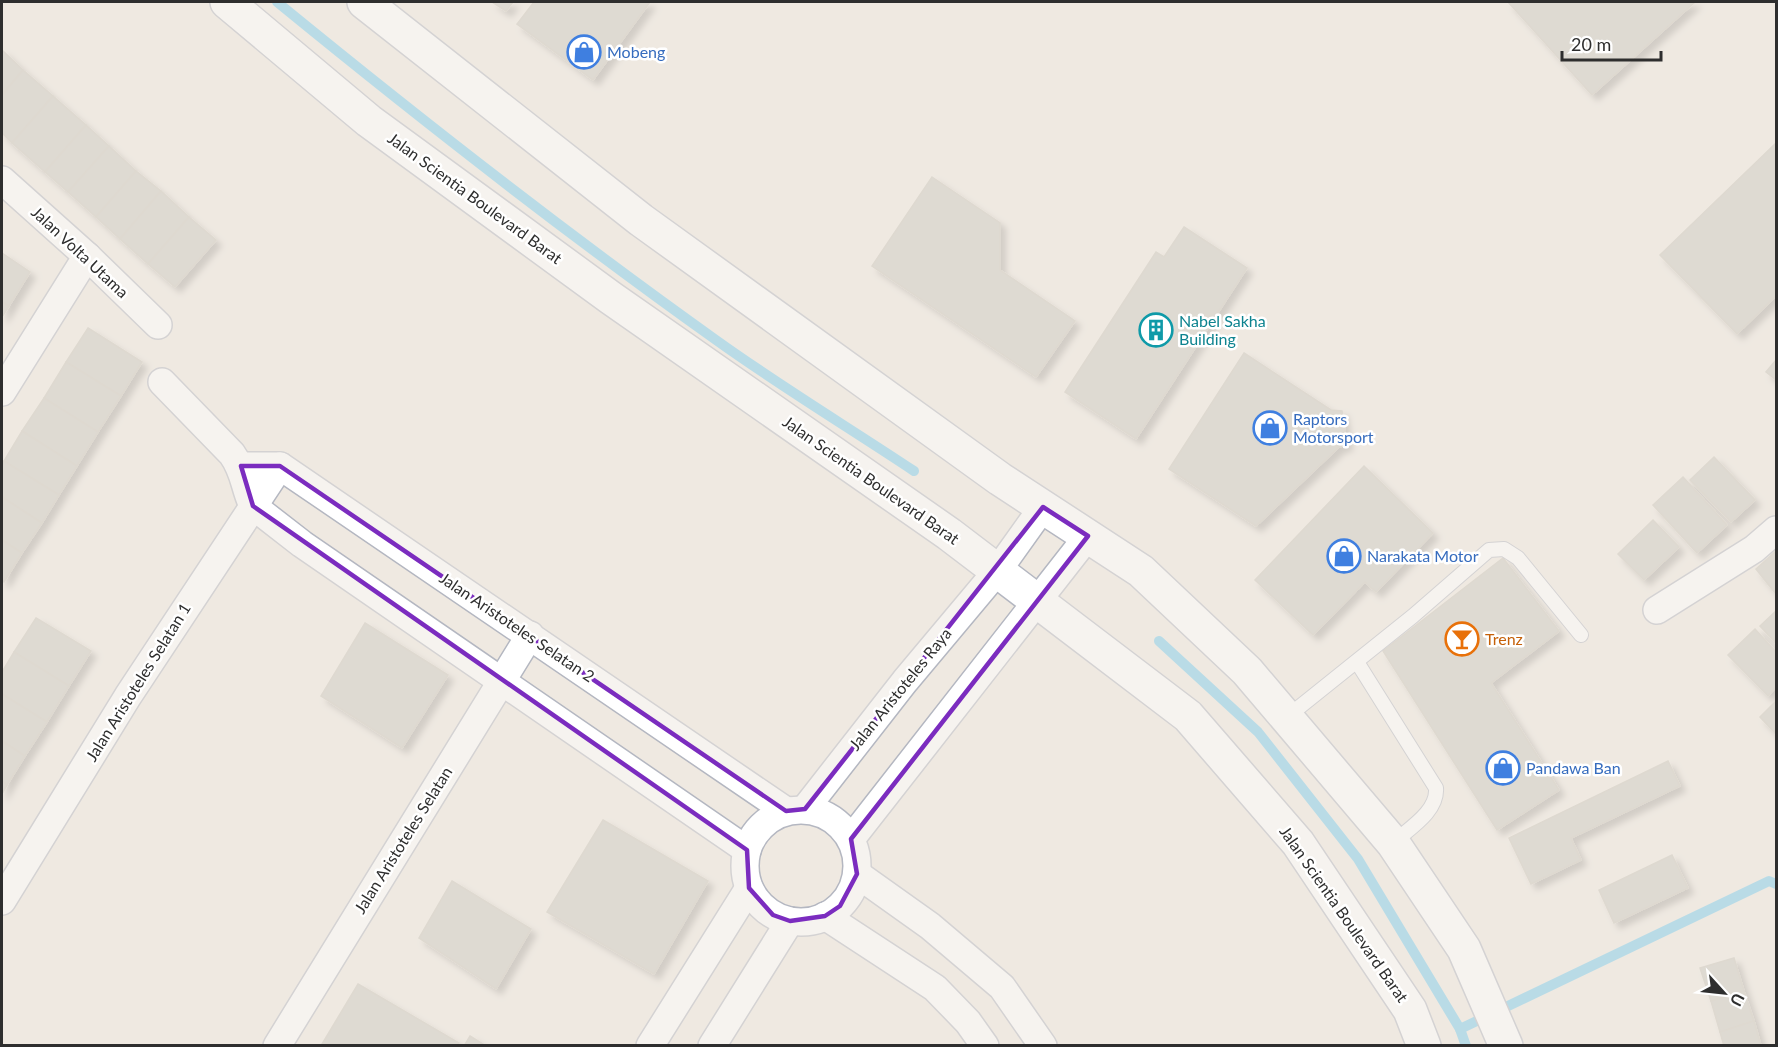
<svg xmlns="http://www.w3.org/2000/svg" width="1778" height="1047" font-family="Lato,sans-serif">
<defs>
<filter id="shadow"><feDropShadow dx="5.5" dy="5.5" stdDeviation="3" flood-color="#0004"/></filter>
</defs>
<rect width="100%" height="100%" fill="#efe9e1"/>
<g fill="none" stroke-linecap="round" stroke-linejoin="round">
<g stroke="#78cbec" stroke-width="10">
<path d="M 277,2 C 420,119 566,233 716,340 C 780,386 848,427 914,471"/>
<polyline points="1159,641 1258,732 1358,859 1460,1029 1466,1046"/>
<polyline points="1460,1029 1769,881 1776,884"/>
</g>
</g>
<g fill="#cbc7bf" stroke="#cac5ba" stroke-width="1.5" filter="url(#shadow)">
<polygon points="492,2 513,2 506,11"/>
<polygon points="534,2 650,2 593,80 517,24"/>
<polygon points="1508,2 1695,2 1592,95"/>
<polygon points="2,50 23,70 2,95"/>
<polygon points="23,70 53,96 12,143 2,133 2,95"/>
<polygon points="53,96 86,125 45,172 12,143"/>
<polygon points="86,125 109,146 68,192 45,172"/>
<polygon points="1776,143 1776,296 1737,334 1660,255"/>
<polygon points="109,146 136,171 96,217 68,192"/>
<polygon points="136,171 161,191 120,239 96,217"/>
<polygon points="932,177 1000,223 1000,270 1075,321 1036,377 872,266"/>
<polygon points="161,191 189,217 148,264 120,239"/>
<polygon points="189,217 216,240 175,287 148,264"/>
<polygon points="1184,227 1247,268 1136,439 1065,392 1156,252 1164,257"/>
<polygon points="2,253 30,272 9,306 2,302"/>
<polygon points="2,302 9,306 2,317"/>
<polygon points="88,328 142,362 121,396 66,362"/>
<polygon points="1244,353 1331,410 1342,411 1347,445 1339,447 1256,526 1169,469"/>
<polygon points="1776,360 1776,380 1766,372"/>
<polygon points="66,362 121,396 98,432 44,398"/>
<polygon points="44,398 98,432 77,466 22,431"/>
<polygon points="22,431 77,466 59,495 4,461"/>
<polygon points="1714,457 1755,500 1731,522 1690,480"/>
<polygon points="4,461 59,495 42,523 2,497 2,466"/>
<polygon points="1364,466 1433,533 1376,592 1365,582 1313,635 1255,580"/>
<polygon points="1683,477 1727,525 1697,553 1653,505"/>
<polygon points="2,497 42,523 22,553 2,540"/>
<polygon points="1653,520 1679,547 1644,580 1618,554"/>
<polygon points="2,540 22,553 4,582 2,581"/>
<polygon points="1776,551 1776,594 1756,569"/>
<polygon points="1503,558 1559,631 1491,683 1559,790 1497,830 1383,651"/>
<polygon points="1776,611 1776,643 1760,626"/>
<polygon points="36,618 91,651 69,686 14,652"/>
<polygon points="365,623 448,675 402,748 321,696"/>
<polygon points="1755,629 1776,652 1776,687 1768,696 1728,655"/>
<polygon points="14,652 69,686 47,722 2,694 2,672"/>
<polygon points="2,694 47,722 25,756 2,741"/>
<polygon points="1776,701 1776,734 1760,717"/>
<polygon points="2,741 25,756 7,785 2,781"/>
<polygon points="1668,761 1680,786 1571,838 1581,860 1531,884 1509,838"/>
<polygon points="2,781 7,785 2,794"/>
<polygon points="603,820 708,881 654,974 547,912"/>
<polygon points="1672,855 1688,888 1614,923 1599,890"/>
<polygon points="452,881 531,929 496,989 419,938"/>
<polygon points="1734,958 1744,991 1711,1001 1700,968"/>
<polygon points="358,984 459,1043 457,1046 322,1044"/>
<polygon points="1744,991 1754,1021 1720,1032 1711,1001"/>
<polygon points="1754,1021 1761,1046 1724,1046 1720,1032"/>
<polygon points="470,1036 486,1046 464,1046"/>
</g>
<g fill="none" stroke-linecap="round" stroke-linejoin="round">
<g stroke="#b4b7c1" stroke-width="16">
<g id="lane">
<path d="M 1357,662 L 1436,788 C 1438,812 1408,829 1393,843"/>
<polyline points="1287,717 1413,616 1489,550 1504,549 1518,558 1581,635"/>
</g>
</g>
<g stroke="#b4b7c1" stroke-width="30">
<g id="street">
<polyline points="2,180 87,256 158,325"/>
<path d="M 162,382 L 232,454 C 245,472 244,487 253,506 L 302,544 L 747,850"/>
<polyline points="2,392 87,256"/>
<polyline points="241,466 280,466 786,811"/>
<polyline points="1657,610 1754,549 1776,530"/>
<polyline points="805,809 905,681 998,570 1043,507"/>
<circle cx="801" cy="866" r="56"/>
<polyline points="851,839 1088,536"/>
<polyline points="857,874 930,926 1002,987 1043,1046"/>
<polyline points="2,901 128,696 280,466"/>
<polyline points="825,916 935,988 968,1022 985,1046"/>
<polyline points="277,1046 530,635"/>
<polyline points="650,1046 749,888"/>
<polyline points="712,1046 790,921"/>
</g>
</g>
<g stroke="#b4b7c1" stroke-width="36">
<g id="secondary">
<polyline points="227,2 369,121 611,298 949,534 1188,716 1298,843 1410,1010 1424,1046"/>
<polyline points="364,2 641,220 1000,479 1141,571 1247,671 1393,843 1464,949 1506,1046"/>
</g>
</g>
<use href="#lane" stroke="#fff" stroke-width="14"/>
<use href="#street" stroke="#fff" stroke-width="27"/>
<use href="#secondary" stroke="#fff" stroke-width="33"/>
</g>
<path d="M0 0H1778V1047H0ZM 241,466 L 280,466 L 786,811 L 805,809 L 1043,507 L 1088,536 L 851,839 L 857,874 L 840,906 L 825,916 L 790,921 L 773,915 L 749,888 L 747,850 L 253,506 Z" fill="#efe9e1" fill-opacity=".55" fill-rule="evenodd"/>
<path fill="none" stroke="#7b2cbf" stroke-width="4.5" stroke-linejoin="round" d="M 241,466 L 280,466 L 786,811 L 805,809 L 1043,507 L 1088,536 L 851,839 L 857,874 L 840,906 L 825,916 L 790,921 L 773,915 L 749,888 L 747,850 L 253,506 Z"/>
<defs>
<g id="shop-ring" transform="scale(1.725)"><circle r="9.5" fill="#fff" stroke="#3f7fe0" stroke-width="1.5"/><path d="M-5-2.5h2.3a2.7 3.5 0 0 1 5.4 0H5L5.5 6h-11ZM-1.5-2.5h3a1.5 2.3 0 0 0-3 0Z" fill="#3f7fe0"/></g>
<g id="building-ring" transform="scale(1.725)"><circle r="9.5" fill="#fff" stroke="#0f9aa8" stroke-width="1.5"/><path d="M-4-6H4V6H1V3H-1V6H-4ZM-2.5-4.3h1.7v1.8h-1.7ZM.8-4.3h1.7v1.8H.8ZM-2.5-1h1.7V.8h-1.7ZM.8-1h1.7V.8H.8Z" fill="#0f9aa8"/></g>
<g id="bar-ring" transform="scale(1.725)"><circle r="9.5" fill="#fff" stroke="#e8710a" stroke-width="1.5"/><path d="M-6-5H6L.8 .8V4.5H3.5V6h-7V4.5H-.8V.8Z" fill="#e8710a"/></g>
</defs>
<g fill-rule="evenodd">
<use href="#shop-ring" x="584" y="52"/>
<use href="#building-ring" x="1156" y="330"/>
<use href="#shop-ring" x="1270" y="428"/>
<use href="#shop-ring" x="1344" y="556"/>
<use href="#bar-ring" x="1462" y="639"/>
<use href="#shop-ring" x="1503" y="768"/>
</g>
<g text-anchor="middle" stroke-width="5" stroke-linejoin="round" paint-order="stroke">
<g font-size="16" fill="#366cbe" stroke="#fff" text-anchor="start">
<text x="607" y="58">Mobeng</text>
<text x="1293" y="425">Raptors<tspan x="1293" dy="18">Motorsport</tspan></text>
<text x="1367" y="562">Narakata Motor</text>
<text x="1526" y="774">Pandawa Ban</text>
</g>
<g font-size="16" fill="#2e2e2e" stroke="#fff">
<text transform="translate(475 198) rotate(36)" y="6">Jalan Scientia Boulevard Barat</text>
<text transform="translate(80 252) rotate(43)" y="6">Jalan Volta Utama</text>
<text transform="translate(871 480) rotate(35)" y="6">Jalan Scientia Boulevard Barat</text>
<text transform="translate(517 627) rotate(34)" y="6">Jalan Aristoteles Selatan 2</text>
<text transform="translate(138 682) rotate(-58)" y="6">Jalan Aristoteles Selatan 1</text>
<text transform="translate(900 689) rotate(-51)" y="6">Jalan Aristoteles Raya</text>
<text transform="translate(403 840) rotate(-58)" y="6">Jalan Aristoteles Selatan</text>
<text transform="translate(1344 914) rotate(55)" y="6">Jalan Scientia Boulevard Barat</text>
</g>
<g font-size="16" fill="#0d838f" stroke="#fff" text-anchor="start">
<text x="1179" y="327">Nabel Sakha<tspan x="1179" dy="18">Building</tspan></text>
</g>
<g font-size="16" fill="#c56008" stroke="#fff" text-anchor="start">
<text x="1485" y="645">Trenz</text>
</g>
</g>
<rect width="1778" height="1047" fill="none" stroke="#2e2e2e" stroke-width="6"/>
<g transform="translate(1724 993) rotate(117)" stroke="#ffffff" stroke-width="4.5" paint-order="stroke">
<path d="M0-4.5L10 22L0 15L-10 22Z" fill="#2e2e2e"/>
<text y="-9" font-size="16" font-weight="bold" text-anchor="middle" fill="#2e2e2e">U</text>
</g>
<path d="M1562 51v9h99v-9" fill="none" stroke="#2e2e2e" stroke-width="3"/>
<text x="1571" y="51" font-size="18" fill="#2e2e2e" stroke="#ffffff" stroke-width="4.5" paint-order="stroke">20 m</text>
</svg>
